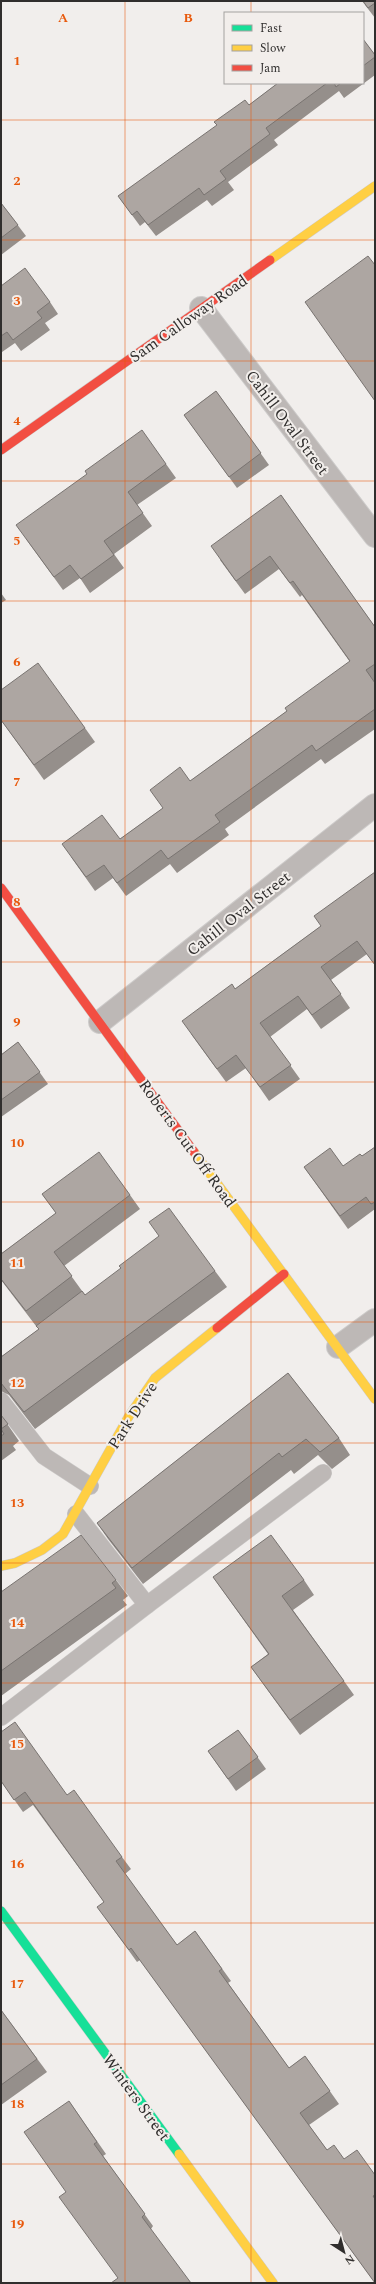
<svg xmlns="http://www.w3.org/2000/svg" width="376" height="2284" font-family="Spectral,serif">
<rect width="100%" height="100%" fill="#f1eeec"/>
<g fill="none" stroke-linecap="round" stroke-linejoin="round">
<g stroke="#cdcbca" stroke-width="18">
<g id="lane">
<polyline points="1,1401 44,1456 90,1486"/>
<polyline points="76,1514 147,1605 323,1473"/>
<polyline points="1,1717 147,1605"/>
</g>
</g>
<g stroke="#cdcbca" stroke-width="24">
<g id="street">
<polyline points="201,308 375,536"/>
<polyline points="100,1022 375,805"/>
<polyline points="338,1347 375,1320"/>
</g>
</g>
<g stroke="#cdcbca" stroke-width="10">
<polyline id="fast" points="1,1911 179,2154"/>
</g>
<g stroke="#cdcbca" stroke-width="10">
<g id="slow">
<polyline points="270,260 375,186"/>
<polyline points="194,1152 375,1399"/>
<polyline points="1,1566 15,1563 42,1550 63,1534 129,1416 155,1378 217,1328"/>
<polyline points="179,2154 273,2283"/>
</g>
</g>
<g stroke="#cdcbca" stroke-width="10">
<g id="jam">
<polyline points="1,450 270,260"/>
<polyline points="1,888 194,1152"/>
<polyline points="217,1328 284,1274"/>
</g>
</g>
<use href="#lane" stroke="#bdb8b6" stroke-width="17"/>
<use href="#street" stroke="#bdb8b6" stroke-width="22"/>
<use href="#fast" stroke="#16e098" stroke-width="9"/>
<use href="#slow" stroke="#ffcf43" stroke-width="9"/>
<use href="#jam" stroke="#f24e42" stroke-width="9"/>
</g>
<g fill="#958f8b">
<polygon points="362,1 375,1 375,18"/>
<polygon points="363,39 375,55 375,75 344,98 339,91 274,140 278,145 228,182 234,190 212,206 207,200 156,236 145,222 140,226 118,196 249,105 278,83 363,83"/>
<polygon points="1,203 26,236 1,255"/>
<polygon points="1,286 50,302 58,314 45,323 50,330 21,351 15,343 2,352 1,351"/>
<polygon points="216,391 269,465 237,488 184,415"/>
<polygon points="166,464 176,478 137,505 152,526 114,554 124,568 90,593 80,578 63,590 26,539"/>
<polygon points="281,495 375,627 375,729 325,764 321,759 225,829 229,835 177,873 170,864 126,896 113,878 95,891 71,857 120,839 163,808 190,781 287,711 350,662 302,595 300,597 279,569 245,594 220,560"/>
<polygon points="1,593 6,600 1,603"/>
<polygon points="1,690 85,728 95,742 44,780 1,720"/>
<polygon points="375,872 367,954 331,980 350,1008 321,1029 307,1009 270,1037 300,1079 269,1101 246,1068 226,1082 191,1034 235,989 321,926"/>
<polygon points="18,1042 48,1084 1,1117 1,1055"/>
<polygon points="375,1147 375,1210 375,1209 348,1229 304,1167 343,1166 362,1156"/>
<polygon points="42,1194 130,1195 140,1209 64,1266 85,1295 215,1271 227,1287 35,1429 9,1395 1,1391 1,1357 39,1329 36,1326 1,1280 1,1254 56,1213"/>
<polygon points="288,1373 339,1438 350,1455 332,1469 318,1455 294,1474 291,1470 143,1584 108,1539 97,1523"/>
<polygon points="1,1415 19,1441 13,1446 16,1450 1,1461"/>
<polygon points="213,1577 304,1580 314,1595 293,1610 354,1695 300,1735 251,1667 268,1654"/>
<polygon points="116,1580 128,1596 123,1600 127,1605 1,1696 1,1592"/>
<polygon points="238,1730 266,1769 236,1791 208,1751"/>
<polygon points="1,1781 67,1795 122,1857 131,1869 125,1874 177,1945 195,1931 231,1981 228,1983 289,2068 305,2056 339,2104 309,2125 327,2150 375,2175 375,2283 140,1960 137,1962 106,1919 104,1902 33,1805 23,1812"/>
<polygon points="1,2010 47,2072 1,2105"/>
<polygon points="69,2101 106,2154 103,2156 153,2226 151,2229 118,2278 66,2192"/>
</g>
<g fill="#ada6a2" stroke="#797471">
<polygon points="363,1 375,1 375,3 368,8"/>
<polygon points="363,39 375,55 375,57 363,66"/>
<polygon points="278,83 327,83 266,128 270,134 220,171 226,179 204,195 199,188 148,225 137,211 132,215 118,196 217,125 214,122 245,100 249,105"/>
<polygon points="334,83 341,83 336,87"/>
<polygon points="1,203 18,225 1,238"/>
<polygon points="368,256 375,265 375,401 305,302"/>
<polygon points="25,268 50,302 37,312 42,318 13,340 7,332 1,336 1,286"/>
<polygon points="216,391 261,453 229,477 184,415"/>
<polygon points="142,430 166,464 128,492 143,513 104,541 114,555 81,579 70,565 54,577 16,525 87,474 85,471"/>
<polygon points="281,495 375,627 375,664 366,670 375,683 375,709 316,751 312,745 215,815 220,822 168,859 161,850 117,883 104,865 86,877 62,844 102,815 120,839 163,808 150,790 180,767 190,781 287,711 285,708 350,661 293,581 290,583 270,556 236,581 211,546"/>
<polygon points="38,663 85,728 34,765 1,720 1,690"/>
<polygon points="375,872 375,965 357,941 321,967 341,994 312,1015 298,996 260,1023 291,1065 260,1087 236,1055 217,1069 182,1021 232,984 235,989 321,926 314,916"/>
<polygon points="18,1042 40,1072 1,1100 1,1055"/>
<polygon points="375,1147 375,1202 371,1204 366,1197 340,1216 304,1167 330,1148 343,1166 360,1154 362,1156"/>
<polygon points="99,1152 130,1195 54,1252 72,1276 26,1311 1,1279 1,1254 56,1213 42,1194"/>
<polygon points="169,1208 215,1271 24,1412 1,1383 1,1357 39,1329 36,1326 82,1291 85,1295 121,1268 119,1266 159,1236 149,1222"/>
<polygon points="288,1373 339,1438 320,1452 306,1439 282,1457 279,1453 132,1568 97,1523"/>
<polygon points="1,1415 8,1424 1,1429 4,1434 1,1436"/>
<polygon points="81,1535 116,1580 112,1583 116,1588 1,1671 1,1592"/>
<polygon points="271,1535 304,1580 282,1596 344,1681 290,1720 251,1667 269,1654 213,1577"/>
<polygon points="15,1722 67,1795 74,1790 122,1857 116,1861 177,1945 195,1931 222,1969 219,1971 289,2068 305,2056 330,2091 300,2113 327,2150 334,2145 344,2159 357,2150 375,2175 375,2195 373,2196 375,2199 375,2283 131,1948 129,1950 97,1907 104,1902 25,1792 14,1800 1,1781 1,1732"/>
<polygon points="238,1730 258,1757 228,1779 208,1751"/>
<polygon points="1,2010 37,2059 1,2085"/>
<polygon points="69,2101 97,2142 94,2144 145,2214 142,2217 191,2283 111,2283 118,2278 59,2197 66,2192 24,2132"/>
</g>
<path fill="none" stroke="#e8590c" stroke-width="1" stroke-opacity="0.55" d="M 125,1 L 125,2283M 251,1 L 251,13M 251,83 L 251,2283M 1,120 L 375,120M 1,240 L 375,240M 1,361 L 375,361M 1,481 L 375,481M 1,601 L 375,601M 1,721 L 375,721M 1,841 L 375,841M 1,962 L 375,962M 1,1082 L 375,1082M 1,1202 L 375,1202M 1,1322 L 375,1322M 1,1443 L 375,1443M 1,1563 L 375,1563M 1,1683 L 375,1683M 1,1803 L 375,1803M 1,1923 L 375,1923M 1,2044 L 375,2044M 1,2164 L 375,2164"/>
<g text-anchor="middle" stroke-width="4" stroke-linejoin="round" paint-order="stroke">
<g font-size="16" fill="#302e2d" stroke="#f2eeeb">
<text transform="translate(188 318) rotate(-35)" y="6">Sam Calloway Road</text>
<text transform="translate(288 422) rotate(53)" y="6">Cahill Oval Street</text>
<text transform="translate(238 913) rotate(-38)" y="6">Cahill Oval Street</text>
<text transform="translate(188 1143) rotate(54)" y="6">Roberts Cut Off Road</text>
<text transform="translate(132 1415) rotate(-57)" y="6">Park Drive</text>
<text transform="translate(137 2097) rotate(54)" y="6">Winters Street</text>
</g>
</g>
<g font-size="13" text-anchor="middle" font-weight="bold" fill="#e8590c" stroke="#f2eeeb" stroke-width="4" stroke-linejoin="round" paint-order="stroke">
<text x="63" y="22">A</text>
<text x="188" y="22">B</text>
<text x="17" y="65">1</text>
<text x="17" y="185">2</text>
<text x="17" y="305">3</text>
<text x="17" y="425">4</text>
<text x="17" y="545">5</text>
<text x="17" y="666">6</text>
<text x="17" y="786">7</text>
<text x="17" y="906">8</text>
<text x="17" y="1026">9</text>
<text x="17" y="1147">10</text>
<text x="17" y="1267">11</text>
<text x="17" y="1387">12</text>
<text x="17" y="1507">13</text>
<text x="17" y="1627">14</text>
<text x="17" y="1748">15</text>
<text x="17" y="1868">16</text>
<text x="17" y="1988">17</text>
<text x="17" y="2108">18</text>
<text x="17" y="2228">19</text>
</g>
<rect width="376" height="2284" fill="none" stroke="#302e2d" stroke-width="4"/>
<rect x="224" y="12" width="140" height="72" fill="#f2eeeb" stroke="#a4a19f"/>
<rect x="232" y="25" width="20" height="6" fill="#16e098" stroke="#a4a19f"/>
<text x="260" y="32" font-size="12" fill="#302e2d">Fast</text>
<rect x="232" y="45" width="20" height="6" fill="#ffcf43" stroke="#a4a19f"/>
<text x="260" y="52" font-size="12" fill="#302e2d">Slow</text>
<rect x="232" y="65" width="20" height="6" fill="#f24e42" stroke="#a4a19f"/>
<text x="260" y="72" font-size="12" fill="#302e2d">Jam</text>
<g transform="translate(344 2252) rotate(144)" stroke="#f2eeeb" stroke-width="3" paint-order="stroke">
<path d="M0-3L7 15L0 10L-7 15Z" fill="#302e2d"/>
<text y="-6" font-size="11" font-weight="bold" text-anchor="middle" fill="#302e2d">N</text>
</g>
</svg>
